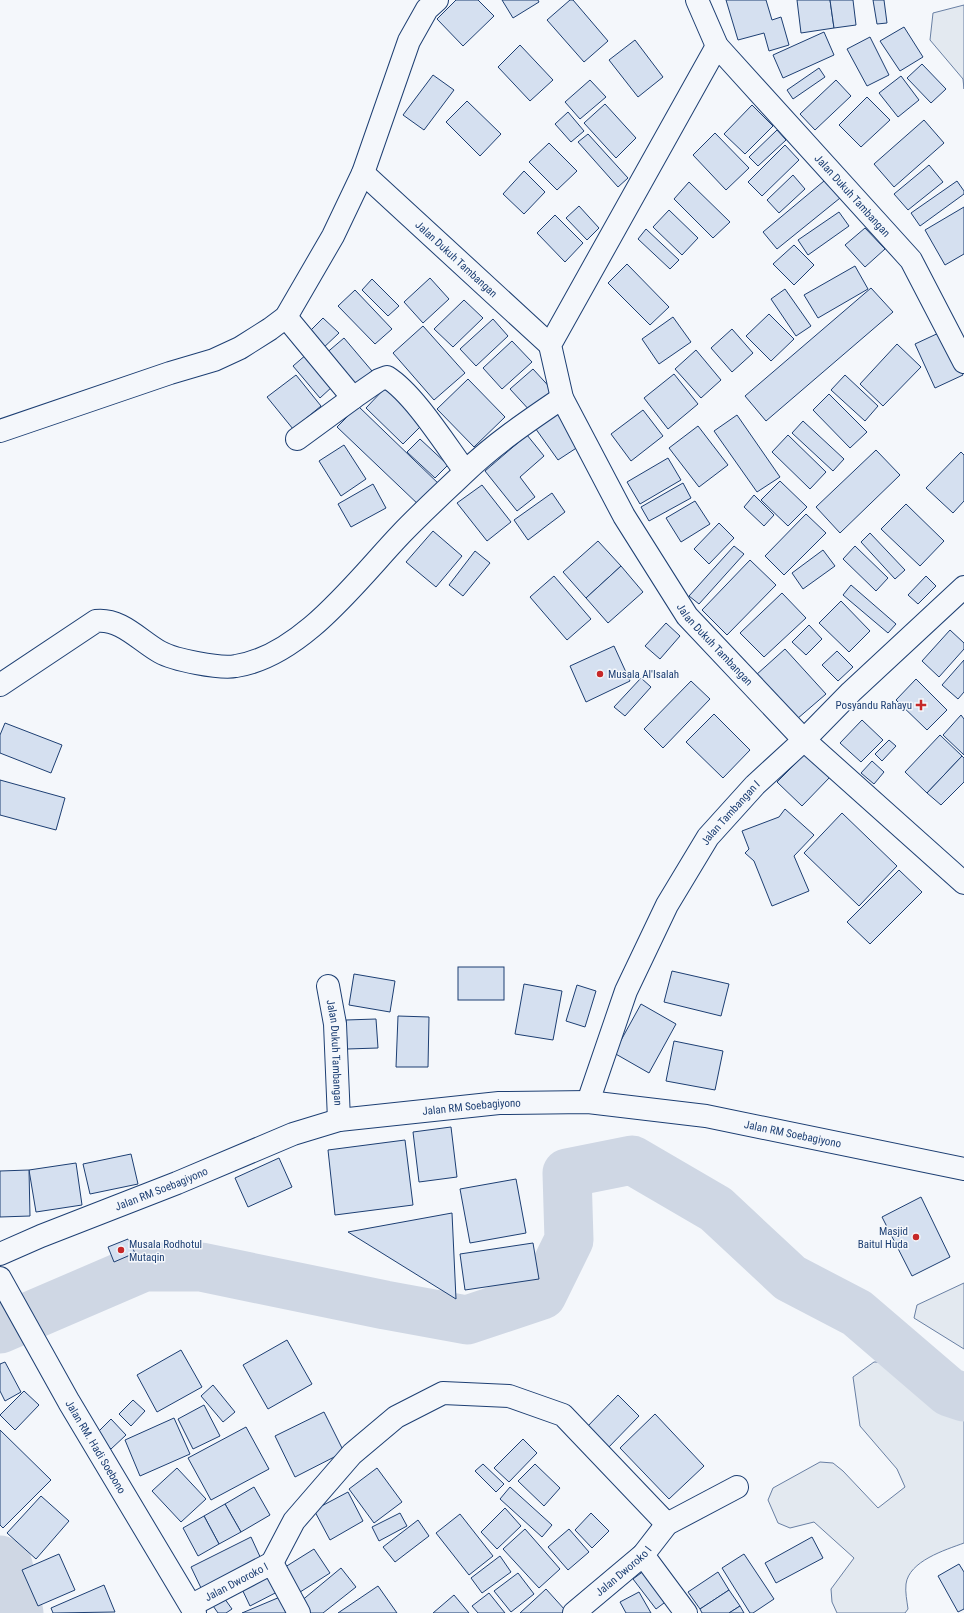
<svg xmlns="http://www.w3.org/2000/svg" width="964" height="1613" font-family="'Roboto Condensed',sans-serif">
<rect width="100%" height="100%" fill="#f4f7fb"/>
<g fill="#e3e9f0" stroke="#687fa3">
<polygon points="964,5 964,89 963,79 930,40 933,13"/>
<polygon points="964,1283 964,1349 914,1318 917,1305"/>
<path d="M 874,1362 L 899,1362 L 911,1368 L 929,1385 L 964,1404 L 964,1543 C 945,1550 909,1561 906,1584 C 905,1592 907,1601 908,1609 L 905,1613 L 837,1613 L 832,1602 L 831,1589 L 854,1558 L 814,1522 L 790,1528 L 778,1523 L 768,1500 L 773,1488 L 820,1462 L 833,1463 L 843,1471 L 878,1508 L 905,1487 L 897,1469 L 860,1426 L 853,1377 Z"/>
</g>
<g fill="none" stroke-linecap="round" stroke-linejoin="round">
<g stroke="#cfd7e4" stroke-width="49">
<polyline points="0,1329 144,1267 201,1267 385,1305 467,1320 542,1295 569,1240 567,1173 632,1160 716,1209 790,1278 857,1313 949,1392 964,1397"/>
<polyline points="0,1560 8,1565 19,1613"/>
</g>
</g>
<g fill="#d5e0f0" stroke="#1d3f73">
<polygon points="456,0 478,0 494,16 463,46 437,19"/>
<polygon points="502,0 538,0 539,2 513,18"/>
<polygon points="570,0 573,0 608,41 584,62 547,20"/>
<polygon points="726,0 766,0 772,20 781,17 789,45 769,51 764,33 738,40"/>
<polygon points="797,0 830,0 834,28 801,33"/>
<polygon points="830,0 853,0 856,25 834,28"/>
<polygon points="873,0 884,0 887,23 877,24"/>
<polygon points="904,27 923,57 900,71 880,41"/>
<polygon points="824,32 834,55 783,78 773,55"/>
<polygon points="870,37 889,75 867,86 847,49"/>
<polygon points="635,40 663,77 638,97 609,60"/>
<polygon points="520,45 553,80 530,101 498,67"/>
<polygon points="922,64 946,89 931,103 907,78"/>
<polygon points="819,68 825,77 793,99 787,90"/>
<polygon points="433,75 454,90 424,130 403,115"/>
<polygon points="901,76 919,100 898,117 879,93"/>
<polygon points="590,80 606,97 580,119 565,102"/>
<polygon points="836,80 851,96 815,130 800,114"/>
<polygon points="867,97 890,120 861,147 839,125"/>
<polygon points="467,101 501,134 480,156 446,122"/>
<polygon points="605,104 636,138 616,158 584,123"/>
<polygon points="752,105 773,126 745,154 724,134"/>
<polygon points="568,112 584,131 571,142 555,124"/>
<polygon points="924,120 944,143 894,187 874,164"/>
<polygon points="777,130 786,140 758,166 749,157"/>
<polygon points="715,133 749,168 726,190 693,155"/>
<polygon points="588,134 628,178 618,187 578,142"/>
<polygon points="549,143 577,171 557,190 529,162"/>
<polygon points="785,145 799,160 762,196 748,182"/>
<polygon points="929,165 943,182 908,210 894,194"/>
<polygon points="524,171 545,192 524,214 503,194"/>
<polygon points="793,175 805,189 779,213 767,200"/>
<polygon points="830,176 845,194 777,249 763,232"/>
<polygon points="957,181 964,191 964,194 920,226 911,213"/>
<polygon points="689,182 730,222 713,238 674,199"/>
<polygon points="579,206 599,228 587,240 566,218"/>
<polygon points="964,207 964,254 945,265 925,230"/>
<polygon points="669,210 698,238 682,255 653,227"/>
<polygon points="839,212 849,226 808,255 798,240"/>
<polygon points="555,215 583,243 565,262 537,233"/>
<polygon points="865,228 885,249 865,267 845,245"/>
<polygon points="646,229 679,260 670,269 638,239"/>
<polygon points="794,245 814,265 794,285 773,264"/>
<polygon points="627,264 669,307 650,325 608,283"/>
<polygon points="855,266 868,289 818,318 804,295"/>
<polygon points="430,278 449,299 423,323 404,302"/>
<polygon points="372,279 399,306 388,316 362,290"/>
<polygon points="871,288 893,312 766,421 745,396"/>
<polygon points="785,289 811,326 796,336 771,299"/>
<polygon points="355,290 392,329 375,344 338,306"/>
<polygon points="464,300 483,318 453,347 434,329"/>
<polygon points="769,314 794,339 771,361 746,336"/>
<polygon points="673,317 691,342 659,364 642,339"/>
<polygon points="323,318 339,333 321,350 306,335"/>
<polygon points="493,319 508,336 476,366 460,349"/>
<polygon points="423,326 465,373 434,400 393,353"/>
<polygon points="732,329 753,353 732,372 711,348"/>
<polygon points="943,331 963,375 935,388 915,344"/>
<polygon points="344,338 372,371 352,388 324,355"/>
<polygon points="512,341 532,362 502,389 483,368"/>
<polygon points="897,344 921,367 883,406 860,384"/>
<polygon points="696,350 721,380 701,398 675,369"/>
<polygon points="307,354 333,386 320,398 293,366"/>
<polygon points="533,369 555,393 532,413 510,389"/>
<polygon points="674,374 698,404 668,429 644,398"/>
<polygon points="296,375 321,406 293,429 267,397"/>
<polygon points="845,375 878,406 865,421 831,390"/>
<polygon points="468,379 505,417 474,447 437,409"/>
<polygon points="385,388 422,425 403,444 366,408"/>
<polygon points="829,394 867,432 850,448 813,410"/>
<polygon points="358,406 441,486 421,507 337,427"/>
<polygon points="556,409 581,445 558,460 533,425"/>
<polygon points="643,410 663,436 631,461 611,434"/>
<polygon points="737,415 780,477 757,492 714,431"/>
<polygon points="803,421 844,459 833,471 792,433"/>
<polygon points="698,426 728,465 699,487 669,448"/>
<polygon points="527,435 544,456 520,477 535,497 517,511 485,471"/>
<polygon points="788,435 826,472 810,489 772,452"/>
<polygon points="420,439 448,465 435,478 407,452"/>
<polygon points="344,445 366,479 341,496 319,461"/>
<polygon points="876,450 900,475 840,533 816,507"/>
<polygon points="961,452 964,455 964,501 953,513 926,488"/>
<polygon points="668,458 681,480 640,504 627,482"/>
<polygon points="780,481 807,507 788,526 761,500"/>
<polygon points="683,483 691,498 649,521 641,507"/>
<polygon points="373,484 386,508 351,527 338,504"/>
<polygon points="482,485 511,522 487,541 457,503"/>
<polygon points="552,493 565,512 528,540 514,520"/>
<polygon points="754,495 774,515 764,526 744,507"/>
<polygon points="695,501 710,524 681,542 666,518"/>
<polygon points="906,504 944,541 920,566 881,529"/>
<polygon points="806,514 826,533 784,575 765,556"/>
<polygon points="719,523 734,538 709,564 694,549"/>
<polygon points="433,531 462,556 436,587 406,562"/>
<polygon points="870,533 905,570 895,579 861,542"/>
<polygon points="598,541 621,566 586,598 563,572"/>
<polygon points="734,546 744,554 699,604 689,596"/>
<polygon points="855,546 888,578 876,591 843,559"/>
<polygon points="823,550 835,566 803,589 792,573"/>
<polygon points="475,551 490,563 463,596 449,585"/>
<polygon points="750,560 776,585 727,635 702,610"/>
<polygon points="621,566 643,592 608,623 586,598"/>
<polygon points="554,576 591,619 567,640 530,597"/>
<polygon points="926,576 936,586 918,604 908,595"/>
<polygon points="851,585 896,624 888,633 843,595"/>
<polygon points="782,593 806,618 764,657 740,633"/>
<polygon points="841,601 870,631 849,652 819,623"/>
<polygon points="666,623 680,636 660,659 645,646"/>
<polygon points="809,625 822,639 806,655 792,642"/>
<polygon points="950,630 964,643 964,649 939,677 922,661"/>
<polygon points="614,646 630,681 586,702 570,666"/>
<polygon points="785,649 826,694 797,719 756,675"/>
<polygon points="837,651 853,667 838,681 822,665"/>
<polygon points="964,660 964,692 958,699 942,685"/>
<polygon points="641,678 651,687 625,716 614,707"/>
<polygon points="916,679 947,710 927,730 896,700"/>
<polygon points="691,681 710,699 663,748 644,729"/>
<polygon points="714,714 750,750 723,778 686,742"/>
<polygon points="961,715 964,719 964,755 943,735"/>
<polygon points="862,720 883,740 861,762 840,743"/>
<polygon points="5,723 62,745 51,773 0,753 0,735"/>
<polygon points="940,735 962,756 927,793 905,772"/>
<polygon points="889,740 896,746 882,761 875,754"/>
<polygon points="806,753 830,777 802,806 777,782"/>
<polygon points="962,756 964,758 964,782 941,805 927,793"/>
<polygon points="872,761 884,772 874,784 861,773"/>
<polygon points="0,780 65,798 56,830 0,815"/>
<polygon points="785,809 814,835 794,856 809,891 772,906 754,861 745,853 749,849 742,831 779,817"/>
<polygon points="842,813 897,866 859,906 804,853"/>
<polygon points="899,870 922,892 870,944 847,922"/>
<rect x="458" y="967" width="46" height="33"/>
<polygon points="672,971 729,984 721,1016 664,1002"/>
<polygon points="354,974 395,981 390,1012 349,1005"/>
<polygon points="524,984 562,991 553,1040 515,1034"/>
<polygon points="577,985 596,991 585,1027 566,1021"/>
<polygon points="641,1004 676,1024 649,1073 614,1053"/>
<polygon points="398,1016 429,1017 428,1067 396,1067"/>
<polygon points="376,1019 378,1048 347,1049 346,1020"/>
<polygon points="674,1041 723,1051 715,1090 666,1081"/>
<polygon points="451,1127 457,1177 419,1182 413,1132"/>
<polygon points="405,1140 413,1205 335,1215 328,1150"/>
<polygon points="131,1154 138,1184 90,1194 83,1164"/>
<polygon points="279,1158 292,1187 248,1207 235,1178"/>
<polygon points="76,1163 82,1205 36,1212 29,1170"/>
<polygon points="29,1170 30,1216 0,1217 0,1171"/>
<polygon points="516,1179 526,1233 470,1243 460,1189"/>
<polygon points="921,1197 950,1257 912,1276 882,1217"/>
<polygon points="452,1213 456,1299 348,1232"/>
<polygon points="128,1239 135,1253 114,1262 108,1247"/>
<polygon points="533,1243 539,1279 465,1290 460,1254"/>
<polygon points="287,1340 312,1384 268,1409 243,1365"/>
<polygon points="181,1350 202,1387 157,1412 137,1375"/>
<polygon points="5,1362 21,1392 5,1401 0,1391 0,1364"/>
<polygon points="213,1385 235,1412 223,1422 201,1396"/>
<polygon points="24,1391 39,1405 15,1430 0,1415"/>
<polygon points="618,1395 639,1416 606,1450 585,1429"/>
<polygon points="133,1400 145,1411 131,1426 119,1414"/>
<polygon points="204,1405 220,1436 193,1449 178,1419"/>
<polygon points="324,1412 344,1452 295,1477 275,1436"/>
<polygon points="655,1414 704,1466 669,1499 620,1448"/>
<polygon points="174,1418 190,1454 140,1476 125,1440"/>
<polygon points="111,1419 126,1435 111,1449 96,1434"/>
<polygon points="246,1427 269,1469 211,1500 188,1458"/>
<polygon points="0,1430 51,1480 3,1528 0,1525"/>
<polygon points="523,1439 537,1453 509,1482 494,1468"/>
<polygon points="483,1464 504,1484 496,1492 475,1471"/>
<polygon points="535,1464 560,1488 544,1506 518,1481"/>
<polygon points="177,1468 206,1499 181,1522 152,1491"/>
<polygon points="377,1468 402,1502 374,1523 349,1489"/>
<polygon points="254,1487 270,1515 241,1532 225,1504"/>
<polygon points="510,1487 552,1525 542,1537 500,1499"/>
<polygon points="348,1492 363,1521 330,1540 314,1510"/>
<polygon points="41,1496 69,1521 36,1559 7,1533"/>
<polygon points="225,1504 241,1532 219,1544 204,1516"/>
<polygon points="505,1508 521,1526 497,1549 481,1532"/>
<polygon points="400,1513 407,1526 379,1541 372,1527"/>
<polygon points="591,1513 609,1531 592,1548 575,1530"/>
<polygon points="460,1514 493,1556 469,1575 436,1533"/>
<polygon points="204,1516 219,1544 198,1556 183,1528"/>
<polygon points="418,1520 429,1536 395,1562 383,1547"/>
<polygon points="525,1529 560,1569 539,1588 503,1549"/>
<polygon points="569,1529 589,1552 568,1570 548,1547"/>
<polygon points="251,1537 262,1561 202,1590 191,1567"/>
<polygon points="812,1537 823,1558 776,1583 765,1563"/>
<polygon points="314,1549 330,1573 297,1594 282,1569"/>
<polygon points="59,1554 75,1590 38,1606 22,1570"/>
<polygon points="744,1554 774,1599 753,1613 750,1613 722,1568"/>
<polygon points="500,1556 511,1572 482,1593 471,1578"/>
<polygon points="959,1564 964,1572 964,1609 958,1612 938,1576"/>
<polygon points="341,1568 356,1587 323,1613 310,1613 300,1602"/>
<polygon points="645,1570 668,1600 656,1609 633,1579"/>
<polygon points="273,1572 281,1590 250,1606 241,1587"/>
<polygon points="718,1572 729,1590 700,1609 688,1592"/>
<polygon points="518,1573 534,1594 511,1612 494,1591"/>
<polygon points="104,1585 115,1612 53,1613 51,1608"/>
<polygon points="378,1586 397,1613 338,1613"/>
<polygon points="546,1589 565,1610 562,1613 520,1613"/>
<polygon points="729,1590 740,1606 729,1613 702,1613 700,1609"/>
<polygon points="639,1592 651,1613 626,1613 620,1602"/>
<polygon points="489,1593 505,1613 478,1613 472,1606"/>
<polygon points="222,1595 232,1609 226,1613 218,1613 211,1603"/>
<polygon points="454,1595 469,1613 433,1613"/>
<polygon points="280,1597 286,1613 242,1613"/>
<polygon points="740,1606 744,1613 729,1613"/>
</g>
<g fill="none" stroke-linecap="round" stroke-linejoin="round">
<g stroke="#1d3f73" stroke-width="24">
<g id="street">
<path id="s1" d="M 697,0 L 717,46 L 911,260 L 964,362"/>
<path id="s2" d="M 717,46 L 550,345 L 562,398 L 624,516 L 687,616 L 804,740 L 964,883"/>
<path id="s3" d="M 363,173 L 550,345"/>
<path d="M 286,317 L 353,398 L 379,380 L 387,377 C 414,394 445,444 465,471"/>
<polyline points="0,431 170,373 214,360 240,348 270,329 286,317 333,236 363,173 409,41 427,9 437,0"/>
<polyline points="297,439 353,398"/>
<path d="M 0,685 L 96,621 C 121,618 140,641 160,652 C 174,660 220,669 236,666 C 302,656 358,579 401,534 C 421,513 443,493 464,473 C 494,444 528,421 562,398"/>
<path id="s4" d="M 328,986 L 335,1024 L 339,1120"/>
<path id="s5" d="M 588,1102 L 626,991 L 667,905 L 708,837 L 755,785 L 804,740 L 851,692 L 964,587"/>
<polyline points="643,1555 686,1613"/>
<polyline points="272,1563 294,1521 352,1454 396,1417 443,1393 509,1396 563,1415 667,1524"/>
<path id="s6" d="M 192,1605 L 272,1563 L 299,1613"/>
<path id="s7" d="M 574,1613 L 643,1555 L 667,1524 L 737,1487"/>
</g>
</g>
<g stroke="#1d3f73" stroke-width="24">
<g id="primary">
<path id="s8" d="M 0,1254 L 41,1236 L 177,1183 L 293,1134 L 339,1120 L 499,1103 L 588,1102 L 706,1116 L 964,1169"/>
<path id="s9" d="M 0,1278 L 69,1402 L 195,1613"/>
</g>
</g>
<use href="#street" stroke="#f4f7fb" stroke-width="22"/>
<use href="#primary" stroke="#f4f7fb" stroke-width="22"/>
</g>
<g fill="#c62828" stroke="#f4f7fb" stroke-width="1.5">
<circle cx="600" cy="674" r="4"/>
<path d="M919 699h4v4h4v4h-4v4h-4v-4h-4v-4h4z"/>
<circle cx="916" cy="1237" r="4"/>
<circle cx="121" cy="1250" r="4"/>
</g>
<g text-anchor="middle" stroke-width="3" stroke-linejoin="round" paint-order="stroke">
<g font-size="11" fill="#1d3f73" stroke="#f4f7fb">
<text dy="4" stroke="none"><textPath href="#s1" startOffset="252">Jalan Dukuh Tambangan</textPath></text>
<text dy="4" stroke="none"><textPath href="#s3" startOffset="127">Jalan Dukuh Tambangan</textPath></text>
<text dy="4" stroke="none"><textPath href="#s2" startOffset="688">Jalan Dukuh Tambangan</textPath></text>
<text dy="4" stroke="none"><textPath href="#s5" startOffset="325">Jalan Tambangan I</textPath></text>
<text dy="4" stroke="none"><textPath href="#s4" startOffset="67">Jalan Dukuh Tambangan</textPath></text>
<text dy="4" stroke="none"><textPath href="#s8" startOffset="498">Jalan RM Soebagiyono</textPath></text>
<text dy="4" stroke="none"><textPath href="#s8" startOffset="822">Jalan RM Soebagiyono</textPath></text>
<text dy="4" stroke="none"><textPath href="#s8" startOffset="174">Jalan RM Soebagiyono</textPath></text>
<text dy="4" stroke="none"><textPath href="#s9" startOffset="194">Jalan RM. Hadi Soebono</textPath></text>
<text dy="4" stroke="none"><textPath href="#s7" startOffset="65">Jalan Dworoko I</textPath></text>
<text dy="4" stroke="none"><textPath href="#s6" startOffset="50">Jalan Dworoko I</textPath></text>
</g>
<g font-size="11" fill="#1d3f73" stroke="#f4f7fb" text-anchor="start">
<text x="608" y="678">Musala Al'Isalah</text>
<text x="912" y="709" text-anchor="end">Posyandu Rahayu</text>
<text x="908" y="1235" text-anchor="end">Masjid<tspan x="908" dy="13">Baitul Huda</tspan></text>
<text x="129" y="1248">Musala Rodhotul<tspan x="129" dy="13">Mutaqin</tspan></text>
</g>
</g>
</svg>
